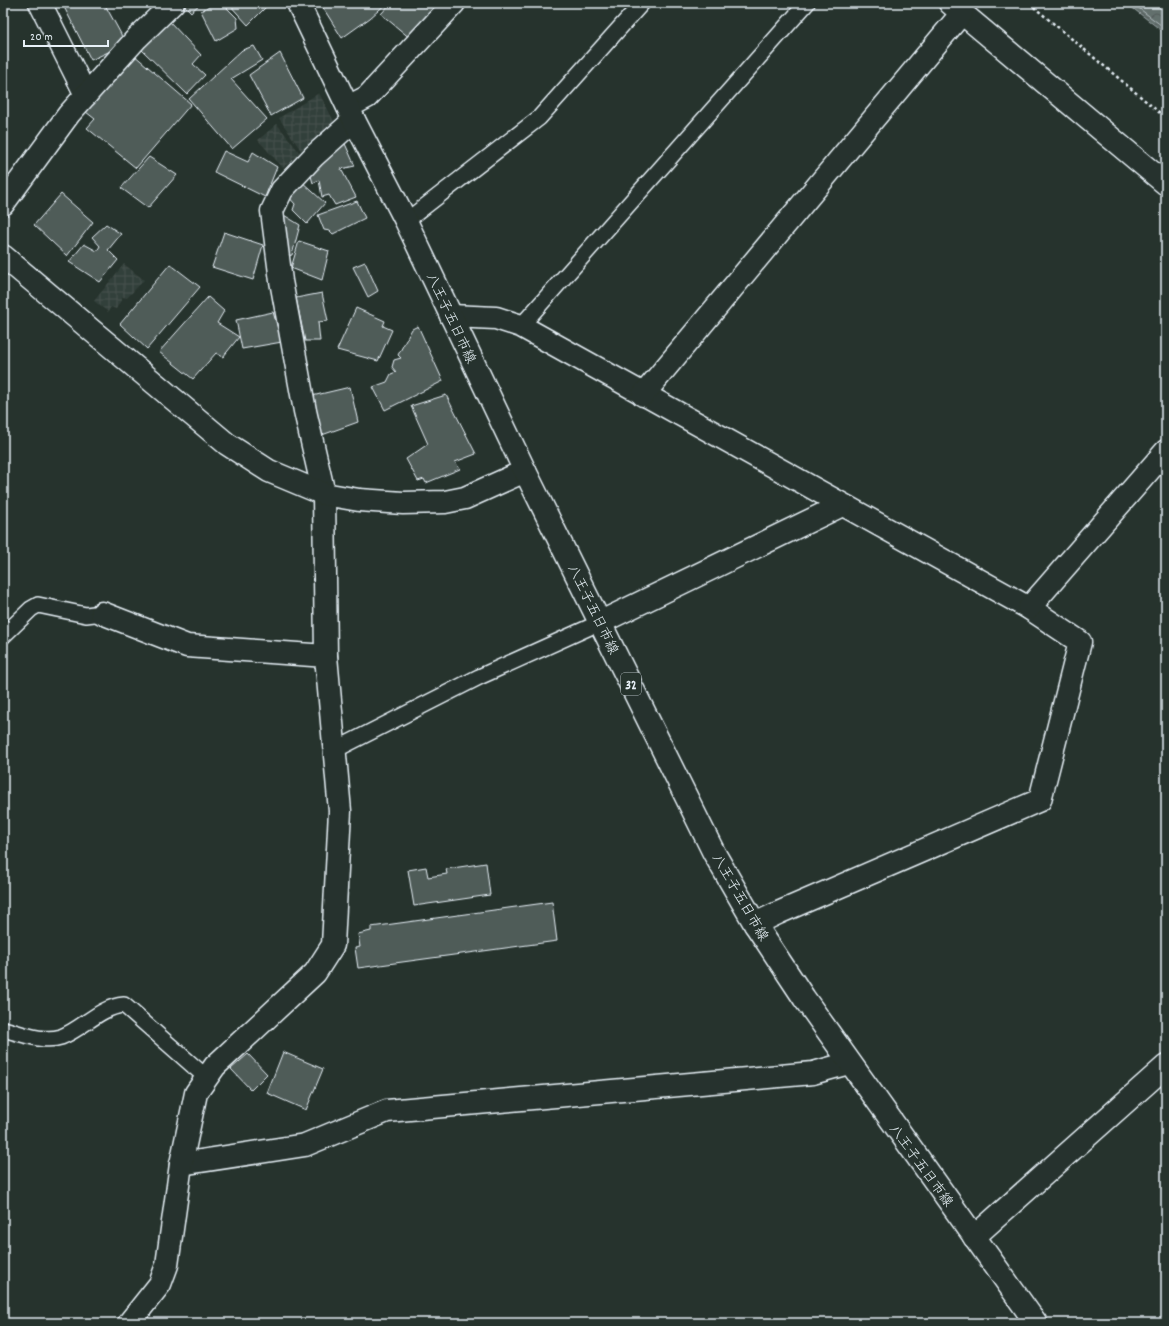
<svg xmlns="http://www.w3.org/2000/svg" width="1169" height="1326" font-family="Dekko,'Klee One',sans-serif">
<defs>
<pattern id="industrial-grid" width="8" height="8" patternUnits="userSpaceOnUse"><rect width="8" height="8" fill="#333f3a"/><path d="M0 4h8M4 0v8" fill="none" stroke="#47524e"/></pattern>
<pattern id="water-waves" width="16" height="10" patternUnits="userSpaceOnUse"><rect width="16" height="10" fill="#636f6d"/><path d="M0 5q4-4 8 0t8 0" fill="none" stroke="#535a5a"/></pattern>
</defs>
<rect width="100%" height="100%" fill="#26332d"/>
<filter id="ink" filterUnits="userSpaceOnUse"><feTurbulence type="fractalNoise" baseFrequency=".025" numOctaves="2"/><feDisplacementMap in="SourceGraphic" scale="8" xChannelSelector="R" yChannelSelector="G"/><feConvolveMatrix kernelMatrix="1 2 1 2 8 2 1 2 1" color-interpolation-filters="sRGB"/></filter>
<g filter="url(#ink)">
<g fill="url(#industrial-grid)">
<polygon points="319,93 335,123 302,152 279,118"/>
<polygon points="277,124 300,153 283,168 258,140"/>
<polygon points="124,264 144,280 127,298 123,297 116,309 111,307 108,312 94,301"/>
</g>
<polygon fill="url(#water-waves)" stroke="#98a3a5" points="1126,3 1166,3 1166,34"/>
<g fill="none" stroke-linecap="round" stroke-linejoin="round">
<polyline stroke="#b3bdc0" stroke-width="1" points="1132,3 1166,29"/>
</g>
<g fill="#505c59" stroke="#e8f1f8">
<polygon points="62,3 104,3 121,34 122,40 117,48 91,60"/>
<polygon points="182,3 201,3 191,12"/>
<polygon points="214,3 222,3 237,18 238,28 216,41 201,11"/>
<polygon points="228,3 270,3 248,25"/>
<polygon points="320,3 387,3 370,18 342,38"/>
<polygon points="391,3 437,3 441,6 411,39 381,14"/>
<polygon points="169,21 201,55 193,64 205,75 187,94 141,49"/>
<polygon points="254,46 262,60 231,79 267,119 232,149 189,99 242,50"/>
<polygon points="280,53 303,98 271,116 249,75"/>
<polygon points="133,54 191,104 136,168 87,128 95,119 86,112"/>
<polygon points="342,137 355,166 341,169 356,197 335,205 329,195 322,197 319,180 313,183 308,166"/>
<polygon points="224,151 248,162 253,152 277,167 265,197 214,172"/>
<polygon points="149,157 177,175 148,208 121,188"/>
<polygon points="300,180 325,203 307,224 293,210 295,204 287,195"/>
<polygon points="61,194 93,222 67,256 34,225"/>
<polygon points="357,201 365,218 333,234 330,231 324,230 318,215"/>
<polygon points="279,212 300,225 292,255 281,257"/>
<polygon points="106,224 121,234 108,250 118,260 100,282 69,262 84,244 97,251 100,246 92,237"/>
<polygon points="224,232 263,245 253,280 212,267"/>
<polygon points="299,241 329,251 322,280 291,268"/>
<polygon points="365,262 378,291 368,297 353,267"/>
<polygon points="170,264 200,287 147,349 120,324"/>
<polygon points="322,293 328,321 318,322 320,341 305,341 296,298"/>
<polygon points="208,297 224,311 217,323 239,337 223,357 216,353 193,379 159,352"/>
<polygon points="356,308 385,321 383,326 392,330 378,361 337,350"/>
<polygon points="273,312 282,342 242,349 236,320"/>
<polygon points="418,326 443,381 385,410 373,387 387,382 391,374 396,372 392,367 394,360 401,358 398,355 412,329"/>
<polygon points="350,387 358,422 322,435 312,396"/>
<polygon points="446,395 476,454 455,462 460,469 426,483 424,479 418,481 406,459 428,444 411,406"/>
<polygon points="486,863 490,895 414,906 408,870 426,867 428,877 447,874 446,869"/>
<polygon points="552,902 557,941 358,968 355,948 360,947 358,934 371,931 371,927"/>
<polygon points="283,1052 323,1069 306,1110 267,1093"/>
<polygon points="248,1054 267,1074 251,1090 231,1069"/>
</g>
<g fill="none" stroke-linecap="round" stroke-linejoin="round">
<g stroke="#e8f1f8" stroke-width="18">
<g id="lane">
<polyline points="406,221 539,118 642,3"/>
<polyline points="521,326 807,3"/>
<polyline points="3,636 31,609 38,605 86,615 102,613"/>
<polyline points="335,750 479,677 601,622"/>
<path d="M 3,1029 C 20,1033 43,1043 61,1037 C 83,1029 99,1007 124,1005 L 207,1078"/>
</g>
</g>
<g stroke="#e8f1f8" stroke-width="25">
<g id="street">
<polyline points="40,3 86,95"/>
<polyline points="950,3 1166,184"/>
<polyline points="348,107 367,97 454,3"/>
<polyline points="3,204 69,114 137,38 173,3"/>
<polyline points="451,316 496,318 521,326 1029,608 1080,642 1040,800 778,913 755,924"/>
<polyline points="643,395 962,13"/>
<polyline points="1029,608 1166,451"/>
<polyline points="102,613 187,646 326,656"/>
<polyline points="601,622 842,505"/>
<polyline points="181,1164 305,1145 387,1111 813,1073 849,1063"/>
<polyline points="974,1237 1166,1066"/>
<polyline points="129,1323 160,1284 167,1265 181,1164 196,1093 215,1066 315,973 333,945 340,811 326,656 324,494 305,411 281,281 272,211 282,190 314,156 354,120"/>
</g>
</g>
<g stroke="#e8f1f8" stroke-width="25">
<polyline id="secondary" points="3,256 227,444 269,471 324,494 359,500 403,503 445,502 465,498 525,471"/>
</g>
<g stroke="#e8f1f8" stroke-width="25">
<polyline id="primary" points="298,3 354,120 406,221 525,471 714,853 755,924 804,998 1036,1323"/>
</g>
<polyline stroke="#e8f1f8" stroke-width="2.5" stroke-dasharray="3 3" stroke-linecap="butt" points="1029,3 1166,118"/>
<use href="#lane" stroke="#26332d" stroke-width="15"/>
<use href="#street" stroke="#26332d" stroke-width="22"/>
<use href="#secondary" stroke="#26332d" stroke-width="22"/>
<use href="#primary" stroke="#26332d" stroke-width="22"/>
</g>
</g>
<g text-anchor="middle" stroke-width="3" stroke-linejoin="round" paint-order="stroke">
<rect fill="#26332d" stroke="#aeb8bb" stroke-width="1" x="621" y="673" width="20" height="22" rx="3"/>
<g font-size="13" font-weight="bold" fill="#e8f1f8">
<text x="631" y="689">32</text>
</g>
<g font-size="14" fill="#e8f1f8" stroke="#26332d">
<text transform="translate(452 318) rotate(65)" y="5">八王子五日市線</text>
<text transform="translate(594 609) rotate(64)" y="5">八王子五日市線</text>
<text transform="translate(741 897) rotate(60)" y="5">八王子五日市線</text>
<text transform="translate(922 1165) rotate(54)" y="5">八王子五日市線</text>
</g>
</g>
<rect width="1169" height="1326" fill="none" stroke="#26332d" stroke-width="16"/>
<rect x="8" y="8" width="1153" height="1310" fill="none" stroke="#e8f1f8" stroke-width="1.5" filter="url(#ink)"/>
<path d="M24 40v6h84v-6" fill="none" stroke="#e8f1f8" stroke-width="2"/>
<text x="30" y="40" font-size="12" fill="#e8f1f8" stroke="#26332d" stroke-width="3" paint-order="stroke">20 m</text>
</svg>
